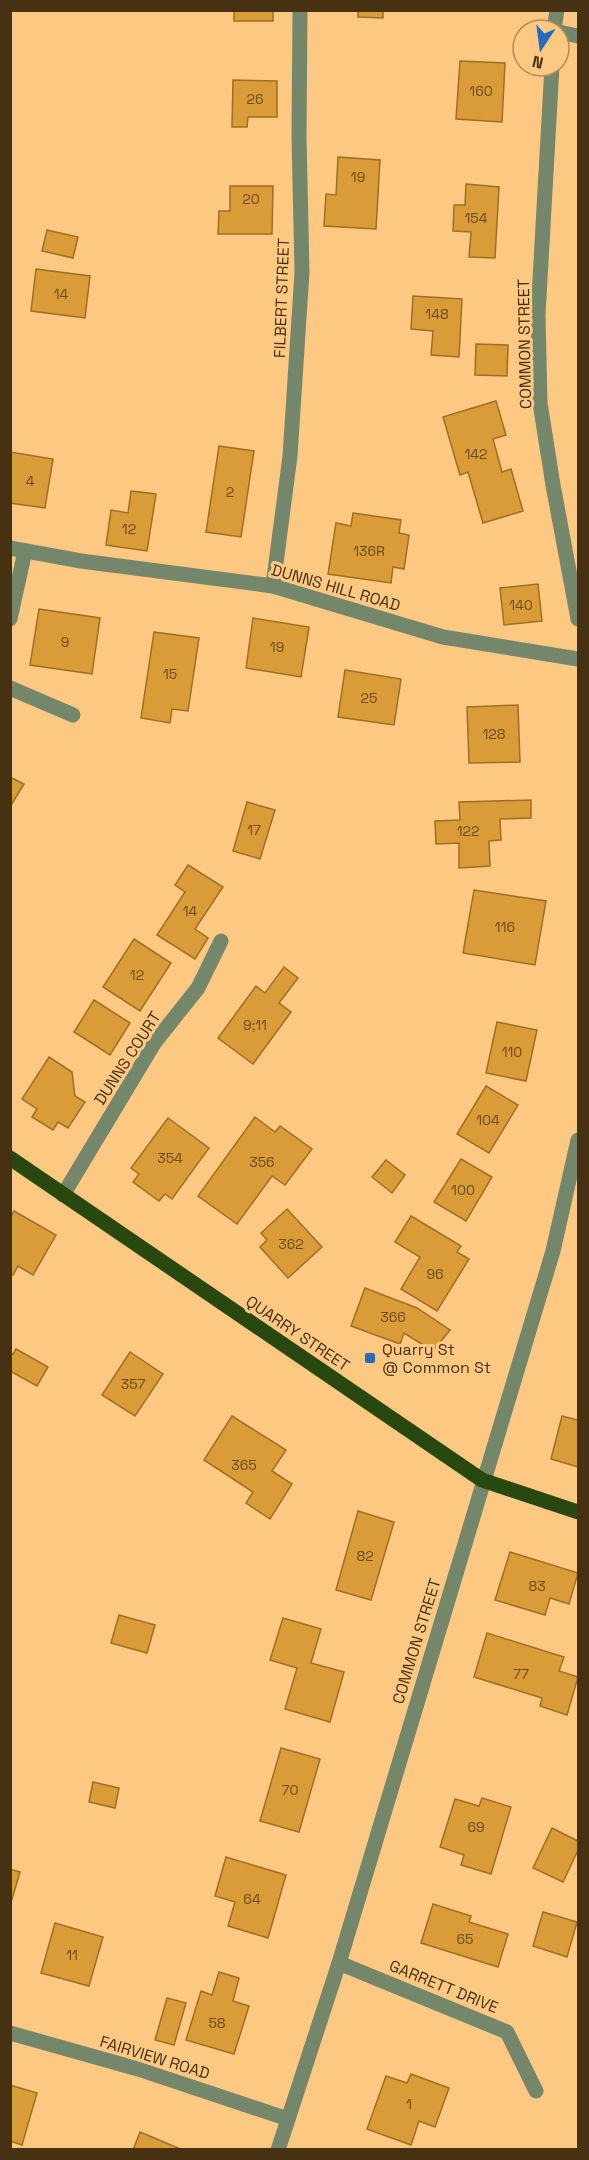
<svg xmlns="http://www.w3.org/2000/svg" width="589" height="2160" font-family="'Space Grotesk',sans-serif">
<rect width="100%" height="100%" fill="#fdc982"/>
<g fill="#da9b39" stroke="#9e6f24" stroke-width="1.5">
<rect x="234" y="10" width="39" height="11"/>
<polygon points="358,10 383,10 383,18 358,17"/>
<polygon points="460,61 505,63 502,122 456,119"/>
<polygon points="233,80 277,81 277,117 248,117 247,127 232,127"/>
<polygon points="338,157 380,160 376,229 324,226 326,194 336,195"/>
<polygon points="466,184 499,187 495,258 469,257 471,232 453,231 454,205 465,205"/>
<polygon points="230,186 273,186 272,234 218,234 219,211 230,211"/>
<polygon points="47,230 78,237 73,258 42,251"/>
<polygon points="36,269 90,276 85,318 31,311"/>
<polygon points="413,296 462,299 459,357 431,355 433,331 411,329"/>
<polygon points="476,344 508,345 507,376 475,375"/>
<polygon points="496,401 506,435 493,439 502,472 511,469 523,511 483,523 468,472 460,475 443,417"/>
<polygon points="219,446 254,451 241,537 206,532"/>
<polygon points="10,452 53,459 45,508 10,503"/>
<polygon points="131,491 156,494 147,551 106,545 111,510 128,513"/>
<polygon points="353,513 401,520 399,533 409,535 404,569 393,567 391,583 328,574 336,523 351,526"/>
<polygon points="538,584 542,621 504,625 500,588"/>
<polygon points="39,609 100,618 92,674 30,665"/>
<polygon points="253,618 309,627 301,677 246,668"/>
<polygon points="154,632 199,638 188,711 172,709 170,723 141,718"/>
<polygon points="345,670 401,679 394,725 338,717"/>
<polygon points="518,705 520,762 469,763 467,707"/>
<polygon points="10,777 24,784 10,807"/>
<polygon points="531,800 531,818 500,819 501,840 489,841 490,866 459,868 459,843 436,844 435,821 460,820 459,802"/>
<polygon points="247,802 275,810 260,859 233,851"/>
<polygon points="188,865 223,887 195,929 208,938 195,959 157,935 185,892 175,885"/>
<polygon points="474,890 546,901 535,965 463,953"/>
<polygon points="134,939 171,963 140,1011 103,987"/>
<polygon points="284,967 298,978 279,1003 291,1012 253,1064 218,1038 256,986 265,993"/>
<polygon points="94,1000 130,1023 110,1055 74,1032"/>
<polygon points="497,1022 537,1030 526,1081 486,1073"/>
<polygon points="49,1057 72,1072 75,1096 85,1102 68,1128 58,1122 53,1130 32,1117 37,1109 22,1099"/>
<polygon points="486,1086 518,1105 489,1153 457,1134"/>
<polygon points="255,1117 275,1132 280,1126 312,1149 285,1185 272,1176 237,1224 198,1196"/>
<polygon points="168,1118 209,1148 172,1199 165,1194 159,1201 133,1182 139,1174 131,1168"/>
<polygon points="461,1159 492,1177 466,1221 434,1202"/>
<polygon points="386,1160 405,1175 392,1193 372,1177"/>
<polygon points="287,1209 322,1247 288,1278 260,1247 267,1240 261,1233"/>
<polygon points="14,1211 56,1235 33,1275 18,1266 13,1275 10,1274 10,1218"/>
<polygon points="411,1216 461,1246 457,1252 469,1259 437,1311 401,1289 420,1257 395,1242"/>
<polygon points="365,1288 417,1308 450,1330 433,1351 404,1333 400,1344 351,1326"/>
<polygon points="16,1349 48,1367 37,1386 10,1371 10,1353 13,1354"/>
<polygon points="130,1352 163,1374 135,1416 102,1395"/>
<polygon points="232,1416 286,1450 272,1471 292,1484 270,1519 246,1503 253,1492 204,1460"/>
<polygon points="562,1416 578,1420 578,1467 551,1459"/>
<polygon points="358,1511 394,1522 371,1600 336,1590"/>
<polygon points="510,1552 578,1573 569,1604 550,1598 545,1615 495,1600"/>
<polygon points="119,1615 155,1625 147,1653 111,1643"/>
<polygon points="283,1618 321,1629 311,1663 344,1672 330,1722 285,1709 297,1668 270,1660"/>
<polygon points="487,1633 564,1657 559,1671 578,1677 567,1715 540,1706 542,1698 474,1677"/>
<polygon points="281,1748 320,1759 299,1832 260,1821"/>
<polygon points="93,1782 119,1788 115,1808 89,1802"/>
<polygon points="482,1798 511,1807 491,1874 461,1865 464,1855 440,1847 455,1799 479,1806"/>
<polygon points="552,1828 578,1841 578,1850 563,1882 533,1868"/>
<polygon points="226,1857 286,1875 268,1938 228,1926 235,1902 215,1896"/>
<polygon points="10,1869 20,1872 10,1906"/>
<polygon points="433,1904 471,1916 469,1922 508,1934 498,1967 421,1943"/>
<polygon points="543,1912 577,1922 567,1957 533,1946"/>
<polygon points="55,1923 103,1937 89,1986 41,1973"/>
<polygon points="219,1972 239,1978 233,2001 249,2006 234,2054 186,2040 201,1991 212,1995"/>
<polygon points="167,1998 186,2003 174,2045 155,2040"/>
<polygon points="411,2074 449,2088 435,2127 419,2121 411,2145 367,2129 386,2076 407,2083"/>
<polygon points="10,2085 37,2093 22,2145 10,2141"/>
<polygon points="140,2132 183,2150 133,2150"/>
</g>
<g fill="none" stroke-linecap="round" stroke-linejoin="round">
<g stroke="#75876a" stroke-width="15">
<polyline points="554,30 557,10"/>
<polyline points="559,32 578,36"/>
<polyline points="552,66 538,315 540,403 553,485 578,619"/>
<polyline points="10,548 81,561 273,586 443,637 578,659"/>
<polyline points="273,586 290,456 302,272 299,137 300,10"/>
<polyline points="10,619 25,551"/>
<polyline points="10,688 73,715"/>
<polyline points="63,1195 155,1042 198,988 221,941"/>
<polyline points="339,1963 507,2032 536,2091"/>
<polyline points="10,2033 138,2069 288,2119"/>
<polyline points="278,2150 339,1963 553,1251 578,1140"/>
</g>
<polyline stroke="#294810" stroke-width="15" points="10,1158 482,1480 578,1512"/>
</g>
<rect fill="#266cbd" stroke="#fdc982" stroke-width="2" x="364" y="1352" width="12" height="12" rx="3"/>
<g text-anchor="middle" stroke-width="6" stroke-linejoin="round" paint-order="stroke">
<g font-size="14" fill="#6b4c1c">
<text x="481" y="96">160</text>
<text x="255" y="104">26</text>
<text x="358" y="182">19</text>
<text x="251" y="204">20</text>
<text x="476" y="223">154</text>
<text x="61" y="299">14</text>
<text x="437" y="319">148</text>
<text x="476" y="459">142</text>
<text x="30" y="486">4</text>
<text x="230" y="497">2</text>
<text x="129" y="534">12</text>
<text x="369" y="556">136R</text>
<text x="521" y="610">140</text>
<text x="65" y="647">9</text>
<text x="277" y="652">19</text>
<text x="170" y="679">15</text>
<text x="369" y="703">25</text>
<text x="494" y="739">128</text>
<text x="254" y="835">17</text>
<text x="468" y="836">122</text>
<text x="190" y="916">14</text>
<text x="505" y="932">116</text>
<text x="137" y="980">12</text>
<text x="255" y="1030">9;11</text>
<text x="512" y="1057">110</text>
<text x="488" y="1125">104</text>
<text x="170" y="1163">354</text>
<text x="262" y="1167">356</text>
<text x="463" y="1195">100</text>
<text x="291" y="1249">362</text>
<text x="435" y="1279">96</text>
<text x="393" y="1322">366</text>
<text x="133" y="1389">357</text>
<text x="244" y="1470">365</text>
<text x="365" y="1561">82</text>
<text x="537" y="1591">83</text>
<text x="521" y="1679">77</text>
<text x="290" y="1795">70</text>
<text x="476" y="1832">69</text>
<text x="252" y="1904">64</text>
<text x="465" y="1944">65</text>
<text x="72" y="1960">11</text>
<text x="217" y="2028">58</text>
<text x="409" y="2109">1</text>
</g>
<g font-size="16" fill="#463213" stroke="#fdc982">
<text transform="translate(281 298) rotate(-88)" y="6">FILBERT STREET</text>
<text transform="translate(524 344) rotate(-91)" y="6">COMMON STREET</text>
<text transform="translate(336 587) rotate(16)" y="6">DUNNS HILL ROAD</text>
<text transform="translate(127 1058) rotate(-57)" y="6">DUNNS COURT</text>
<text transform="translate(298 1333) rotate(34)" y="6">QUARRY STREET</text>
<text transform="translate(416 1641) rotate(-73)" y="6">COMMON STREET</text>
<text transform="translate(444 1986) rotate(22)" y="6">GARRETT DRIVE</text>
<text transform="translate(155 2057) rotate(17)" y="6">FAIRVIEW ROAD</text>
</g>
<g font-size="16" fill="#463213" stroke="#fdc982" text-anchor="start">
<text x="382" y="1355">Quarry St<tspan x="382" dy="18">@ Common St</tspan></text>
</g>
</g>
<rect width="589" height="2160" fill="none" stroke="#463213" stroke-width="24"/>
<g transform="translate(541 48) rotate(193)"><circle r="28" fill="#fdc982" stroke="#b48d56" stroke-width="1.5"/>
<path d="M0-4.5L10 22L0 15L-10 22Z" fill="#266cbd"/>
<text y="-9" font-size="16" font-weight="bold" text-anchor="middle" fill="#463213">N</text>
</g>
</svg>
